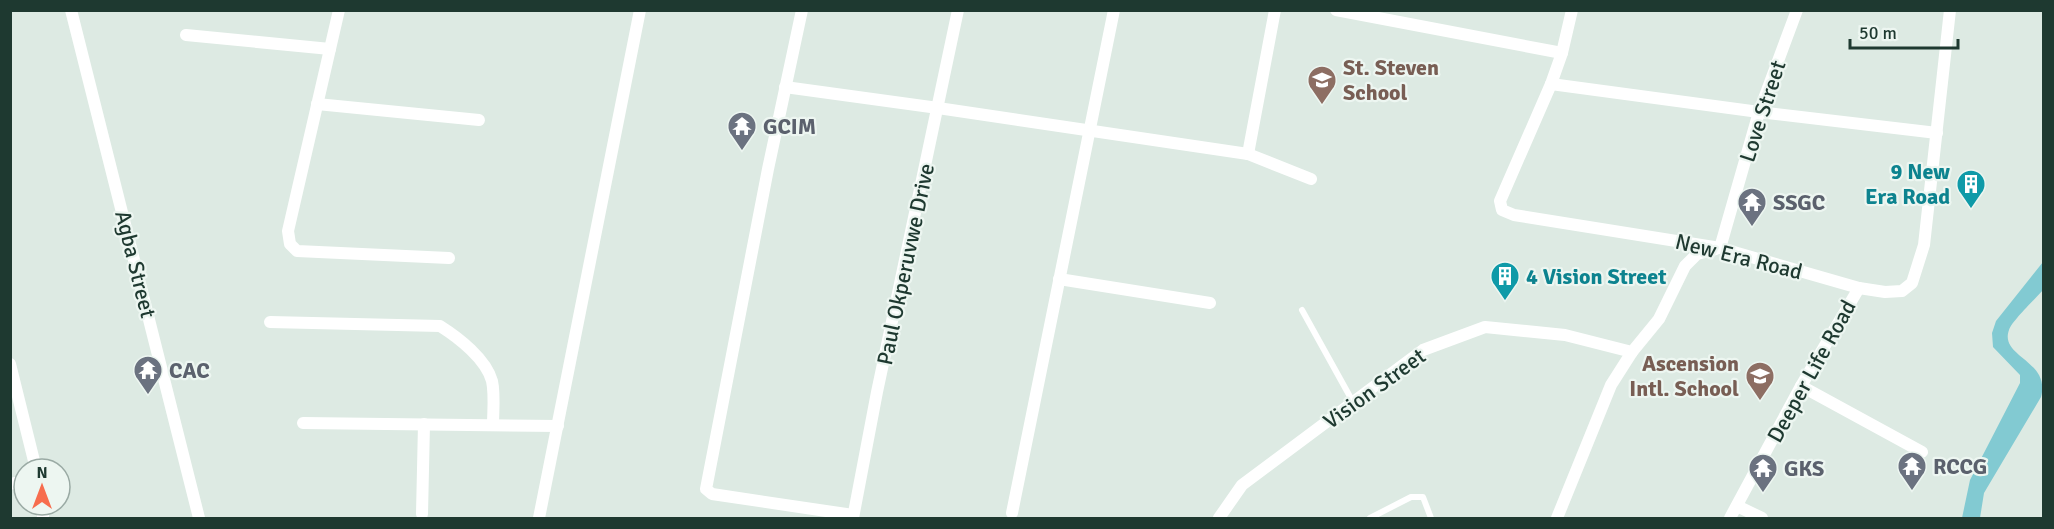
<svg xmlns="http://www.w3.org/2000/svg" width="2054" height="529" font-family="Signika,sans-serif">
<rect width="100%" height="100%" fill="#ddeae3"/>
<path fill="#82cad2" d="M 2043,262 L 2043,290 C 2036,298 2012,321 2009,330 C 1999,357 2051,360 2041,397 L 1984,493 L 1980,518 L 1962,518 L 1970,480 L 2020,383 L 2020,375 L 1993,347 L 1992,333 L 1996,321 Z"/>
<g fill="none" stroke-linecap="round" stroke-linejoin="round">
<g stroke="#fff" stroke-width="6">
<polyline points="1302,310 1353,402"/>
<polyline points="1370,518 1411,497 1423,497 1431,518"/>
</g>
<g stroke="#fff" stroke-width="12">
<polyline points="71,10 199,518"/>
<polyline points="339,10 288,231 290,244 297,251 449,258"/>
<polyline points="802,10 768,169 706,489 712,494 853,515"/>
<polyline points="1336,10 1562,53"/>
<polyline points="1572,10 1562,53 1551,84 1500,201 1502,210 1514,215 1720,248 1859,288 1885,292 1902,291 1912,283 1924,245 1950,10"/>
<polyline points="186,35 330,49"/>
<polyline points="1551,84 1759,112 1937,133"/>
<polyline points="785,87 938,108 1248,154 1311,179"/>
<polyline points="317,104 479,120"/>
<polyline points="1248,154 1275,10"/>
<polyline points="1720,248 1759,112 1797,10"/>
<polyline points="1059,279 1210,303"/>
<path d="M 270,322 L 440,326 C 459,338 486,359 492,381 C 495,394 493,412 493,425"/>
<polyline points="10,364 36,469"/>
<polyline points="1801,386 1922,452"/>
<polyline points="303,423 558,426"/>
<polyline points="10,484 24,481"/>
<polyline points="42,505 43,518"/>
<polyline points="1737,506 1762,518"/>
<polyline points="1012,513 1114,10"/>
<polyline points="422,514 424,424"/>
<polyline points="539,518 640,10"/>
<polyline points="853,518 877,392 958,10"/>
<polyline points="1219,518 1242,485 1423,350 1485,327 1565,335 1632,352"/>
<polyline points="1557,518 1611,385 1632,352 1659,319 1685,266 1697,254 1716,249"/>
<polyline points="1730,518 1801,386 1859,288"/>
</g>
</g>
<defs>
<g id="school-pin" transform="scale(1.5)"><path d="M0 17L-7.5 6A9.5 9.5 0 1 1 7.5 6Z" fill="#8d6e63" stroke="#edf6f1"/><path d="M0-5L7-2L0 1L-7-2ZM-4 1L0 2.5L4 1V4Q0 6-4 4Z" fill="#fff"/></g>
<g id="temple-pin" transform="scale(1.5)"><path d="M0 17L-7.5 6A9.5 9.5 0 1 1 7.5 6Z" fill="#6b7280" stroke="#edf6f1"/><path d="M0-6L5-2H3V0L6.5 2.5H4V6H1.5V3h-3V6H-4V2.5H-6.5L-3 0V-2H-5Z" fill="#fff"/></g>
<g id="building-pin" transform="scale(1.5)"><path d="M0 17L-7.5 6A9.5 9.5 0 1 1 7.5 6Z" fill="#0f9aa8" stroke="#edf6f1"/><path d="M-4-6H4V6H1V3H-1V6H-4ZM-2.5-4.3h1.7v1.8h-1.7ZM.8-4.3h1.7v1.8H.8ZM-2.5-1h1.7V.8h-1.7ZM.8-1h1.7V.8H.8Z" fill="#fff"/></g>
</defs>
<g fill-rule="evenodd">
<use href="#school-pin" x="1322" y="80"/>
<use href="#temple-pin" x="742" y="126"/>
<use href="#building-pin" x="1971" y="184"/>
<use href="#temple-pin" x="1752" y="202"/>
<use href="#building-pin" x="1505" y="276"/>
<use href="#temple-pin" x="148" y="370"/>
<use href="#school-pin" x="1760" y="376"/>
<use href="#temple-pin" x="1912" y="466"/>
<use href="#temple-pin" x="1763" y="468"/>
</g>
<g text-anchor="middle" stroke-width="4.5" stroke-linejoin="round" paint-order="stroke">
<g font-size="22" font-weight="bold" fill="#785e54" stroke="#edf6f1" text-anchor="start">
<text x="1343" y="75">St. Steven<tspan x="1343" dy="25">School</tspan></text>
<text x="1739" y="371" text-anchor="end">Ascension<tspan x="1739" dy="25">Intl. School</tspan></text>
</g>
<g font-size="22" fill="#1e3930" stroke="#edf6f1">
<text transform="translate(1762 111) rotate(-72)" y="8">Love Street</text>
<text transform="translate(1739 256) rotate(14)" y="8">New Era Road</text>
<text transform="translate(136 264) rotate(76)" y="8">Agba Street</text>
<text transform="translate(905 264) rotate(-78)" y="8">Paul Okperuvwe Drive</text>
<text transform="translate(1811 371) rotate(-61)" y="8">Deeper Life Road</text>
<text transform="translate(1374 388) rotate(-36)" y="8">Vision Street</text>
</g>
<g font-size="22" font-weight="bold" fill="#5b616d" stroke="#edf6f1" text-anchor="start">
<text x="763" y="134">GCIM</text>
<text x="1773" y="210">SSGC</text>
<text x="169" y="378">CAC</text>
<text x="1933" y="474">RCCG</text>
<text x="1784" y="476">GKS</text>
</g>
<g font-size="22" font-weight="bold" fill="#0d838f" stroke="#edf6f1" text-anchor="end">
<text x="1950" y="179">9 New<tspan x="1950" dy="25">Era Road</tspan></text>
<text x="1526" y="284" text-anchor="start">4 Vision Street</text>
</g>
</g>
<rect width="2054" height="529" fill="none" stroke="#1e3930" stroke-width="24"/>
<g transform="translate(42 487)"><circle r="28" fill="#edf6f1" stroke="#9aaaa4" stroke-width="1.5"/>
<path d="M0-4.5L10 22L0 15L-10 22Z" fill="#f76d4e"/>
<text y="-9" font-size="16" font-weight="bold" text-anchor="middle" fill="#1e3930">N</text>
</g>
<path d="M1850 39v9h108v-9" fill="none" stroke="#1e3930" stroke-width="3"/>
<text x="1859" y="39" font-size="18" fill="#1e3930" stroke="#edf6f1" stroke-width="4.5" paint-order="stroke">50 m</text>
</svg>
